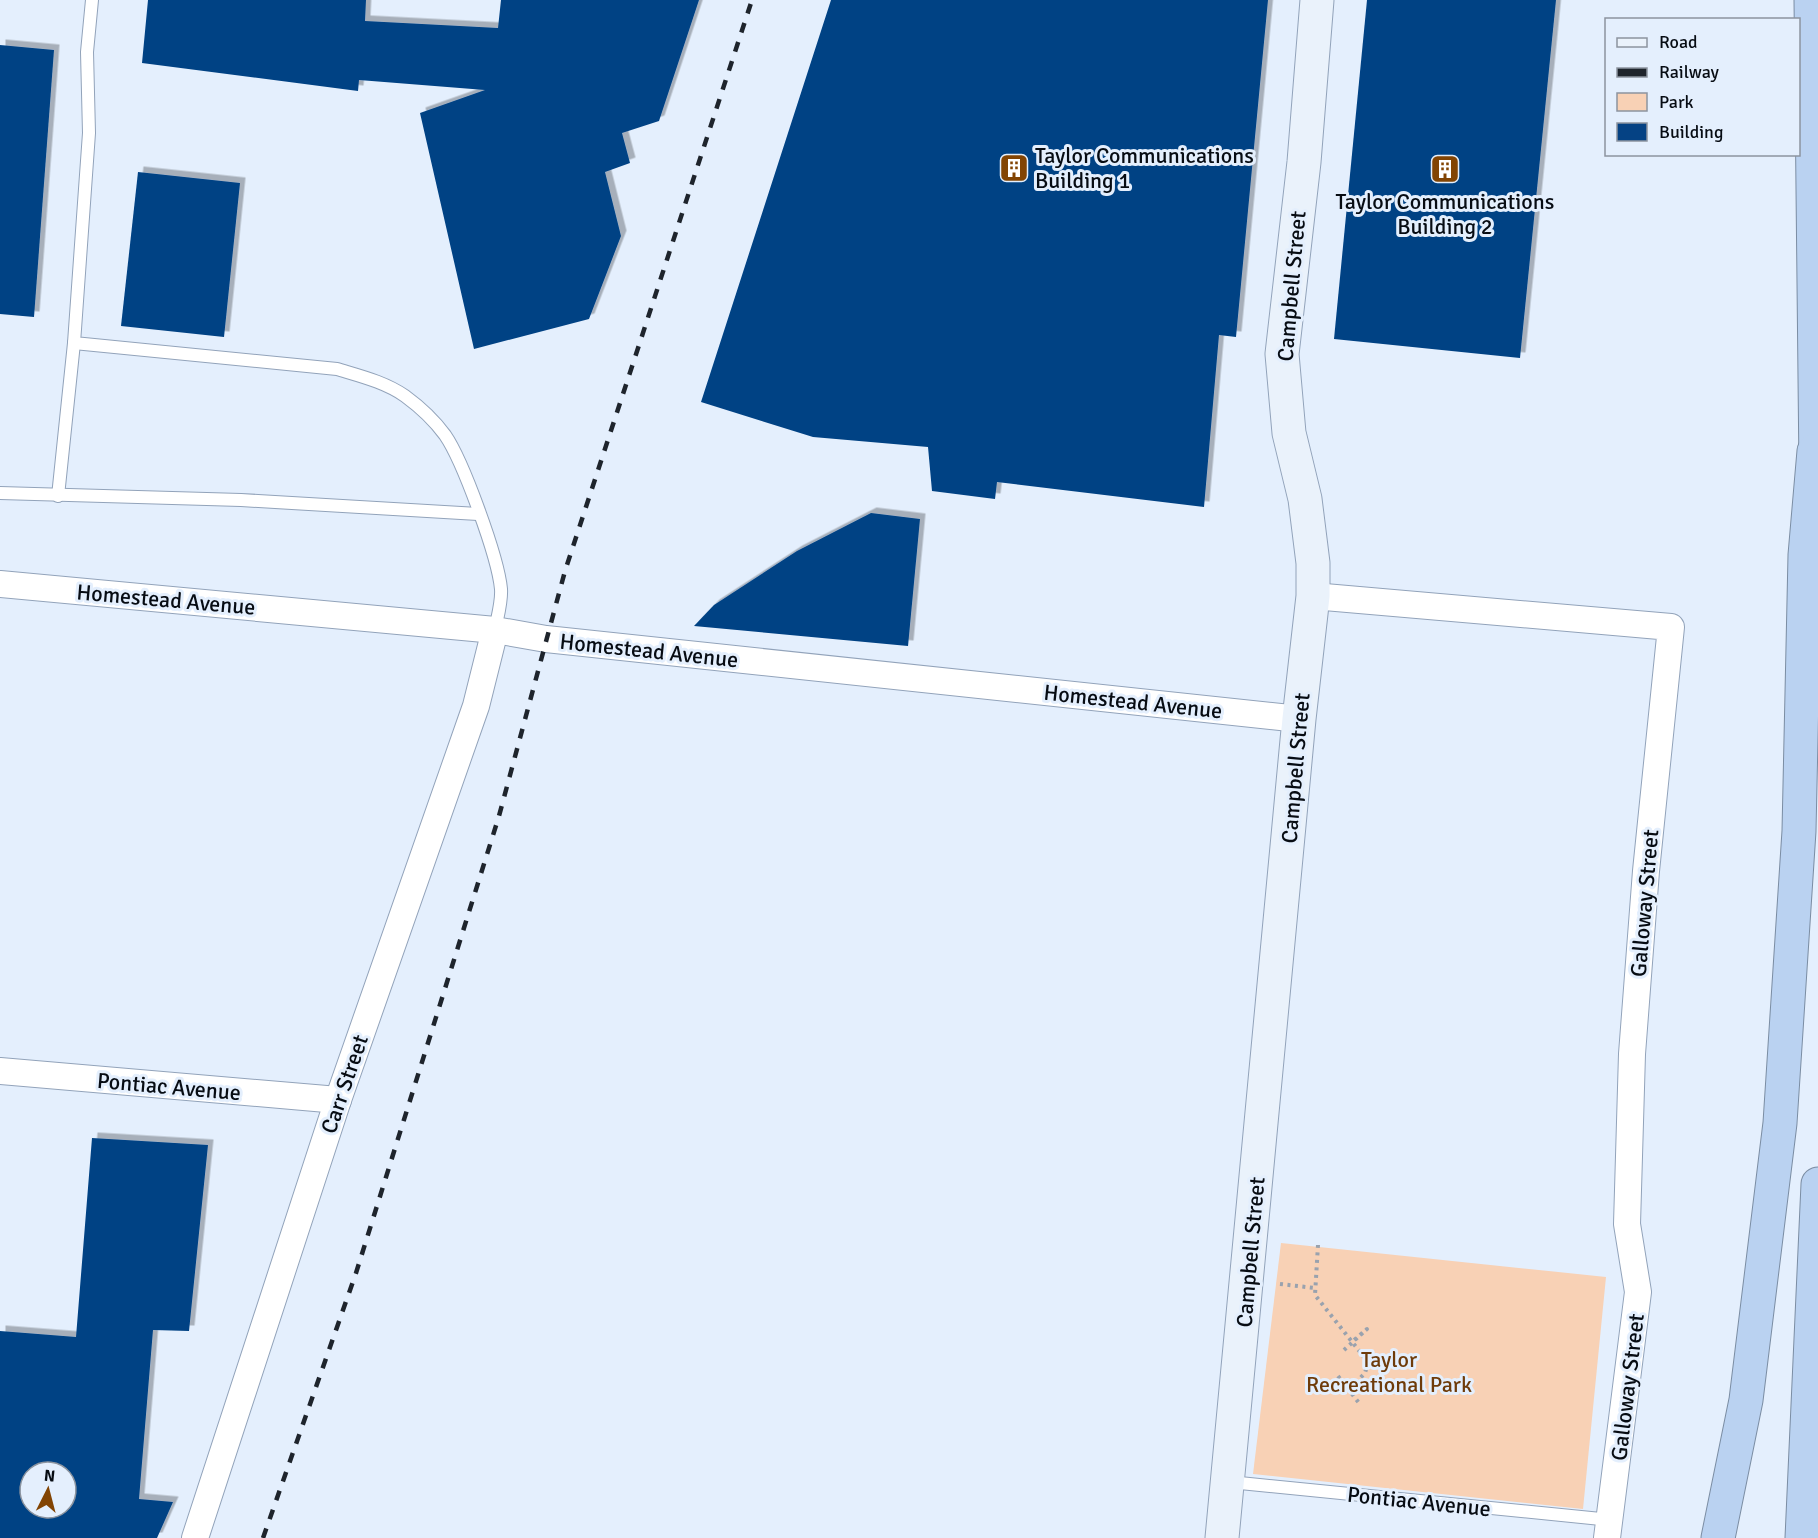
<svg xmlns="http://www.w3.org/2000/svg" width="1818" height="1538" font-family="Signika,sans-serif">
<defs>
<filter id="shadow"><feDropShadow dx="5.5" dy="-5.5" stdDeviation="0" flood-color="#0004"/></filter>
</defs>
<rect width="100%" height="100%" fill="#e4effd"/>
<polygon fill="#f8d1b5" points="1281,1243 1606,1277 1583,1509 1253,1474"/>
<g fill="#054284" fill-rule="evenodd" filter="url(#shadow)">
<polygon points="148,0 366,0 365,21 498,28 501,0 699,0 659,121 622,133 630,163 605,172 621,236 589,319 474,349 420,113 485,90 359,80 358,91 142,63"/>
<polygon points="831,0 1268,0 1236,337 1219,335 1204,507 997,482 995,499 932,491 928,447 813,437 701,402"/>
<polygon points="1367,0 1556,0 1520,358 1334,339"/>
<polygon points="0,45 54,50 34,317 0,314"/>
<polygon points="138,172 240,183 224,337 121,326"/>
<polygon points="871,513 920,519 908,646 694,626 714,605 797,551"/>
<path d="M 92,1138 L 208,1145 L 189,1331 L 153,1330 L 139,1499 L 173,1502 L 157,1538 L 0,1538 L 0,1331 L 76,1337 ZM 30,1472 L 66,1472 L 66,1508 L 30,1508 Z"/>
</g>
<g fill="none" stroke-linecap="round" stroke-linejoin="round">
<g stroke="#92a3ba" stroke-width="14">
<g id="lane">
<path d="M 92,0 L 87,52 L 89,133 L 74,343 L 337,369 C 360,376 385,382 405,396 C 420,407 434,420 445,435 C 463,461 498,557 501,589 C 502,602 497,618 495,630"/>
<polyline points="0,493 241,500 478,514"/>
<polyline points="58,496 74,343"/>
<polyline points="1230,1482 1611,1520"/>
</g>
</g>
<g stroke="#92a3ba" stroke-width="28">
<g id="street">
<polyline points="0,584 495,630 546,639 1299,719"/>
<polyline points="1313,596 1671,627 1646,871 1632,1054 1627,1224 1638,1292 1607,1538"/>
<polyline points="0,1071 338,1100"/>
<polyline points="195,1538 338,1100 476,706 495,630"/>
</g>
</g>
<g stroke="#92a3ba" stroke-width="35">
<polyline id="secondary" points="1222,1538 1299,719 1313,596 1313,563 1305,499 1289,433 1282,354 1304,162 1317,0"/>
</g>
<g stroke="#7b8da3" stroke-width="35">
<g id="highway">
<polyline points="1811,0 1816,472"/>
<polyline points="1718,1538 1746,1400 1780,1123 1799,831 1805,555 1814,451"/>
<polyline points="1802,1538 1818,1184"/>
</g>
</g>
<g stroke="#99a2ae" stroke-width="4" stroke-dasharray="3 4.5" stroke-linecap="butt">
<polyline points="1318,1245 1315,1295 1368,1362 1365,1373 1349,1390"/>
<polyline points="1280,1284 1315,1288"/>
<polyline points="1344,1350 1367,1329 1353,1341"/>
<polyline points="1338,1376 1359,1403"/>
</g>
<use href="#lane" stroke="#fff" stroke-width="12"/>
<use href="#street" stroke="#fff" stroke-width="26"/>
<use href="#secondary" stroke="#eaf2fb" stroke-width="33"/>
<use href="#highway" stroke="#bad2f1" stroke-width="33"/>
<polyline stroke="#1e242c" stroke-width="4.5" stroke-dasharray="10 10" stroke-linecap="butt" points="263,1538 356,1273 499,816 565,571 752,0"/>
</g>
<defs>
<g id="building-square" transform="scale(1.5)"><rect x="-9" y="-9" width="18" height="18" rx="4" fill="#824403" stroke="#e4effd"/><path d="M-4-6H4V6H1V3H-1V6H-4ZM-2.5-4.3h1.7v1.8h-1.7ZM.8-4.3h1.7v1.8H.8ZM-2.5-1h1.7V.8h-1.7ZM.8-1h1.7V.8H.8Z" fill="#fff"/></g>
</defs>
<g fill-rule="evenodd">
<use href="#building-square" x="1014" y="168"/>
<use href="#building-square" x="1445" y="169"/>
</g>
<g text-anchor="middle" stroke-width="6" stroke-linejoin="round" paint-order="stroke">
<g font-size="22" fill="#070c13" stroke="#e4effd" text-anchor="start">
<text x="1035" y="163">Taylor Communications<tspan x="1035" dy="25">Building 1</tspan></text>
<text x="1445" y="209" text-anchor="middle">Taylor Communications<tspan x="1445" dy="25">Building 2</tspan></text>
</g>
<g font-size="22" fill="#070c13" stroke="#e4effd">
<text transform="translate(1291 286) rotate(-85)" y="8">Campbell Street</text>
<text transform="translate(166 599) rotate(5)" y="8">Homestead Avenue</text>
<text transform="translate(649 650) rotate(6)" y="8">Homestead Avenue</text>
<text transform="translate(1133 701) rotate(6)" y="8">Homestead Avenue</text>
<text transform="translate(1295 768) rotate(-85)" y="8">Campbell Street</text>
<text transform="translate(1644 903) rotate(-85)" y="8">Galloway Street</text>
<text transform="translate(344 1084) rotate(-71)" y="8">Carr Street</text>
<text transform="translate(169 1086) rotate(5)" y="8">Pontiac Avenue</text>
<text transform="translate(1250 1252) rotate(-85)" y="8">Campbell Street</text>
<text transform="translate(1627 1387) rotate(-83)" y="8">Galloway Street</text>
<text transform="translate(1419 1501) rotate(6)" y="8">Pontiac Avenue</text>
</g>
<g font-size="22" fill="#6e3b0a" stroke="#e4effd">
<text x="1389" y="1367">Taylor<tspan x="1389" dy="25">Recreational Park</tspan></text>
</g>
</g>
<rect x="1605" y="18" width="195" height="138" fill="#e4effd" stroke="#8c949f" stroke-width="1.5"/>
<rect x="1617" y="38" width="30" height="9" fill="#eaf2fb" stroke="#8c949f" stroke-width="1.5"/>
<text x="1659" y="48" font-size="18" fill="#070c13">Road</text>
<rect x="1617" y="68" width="30" height="9" fill="#1e242c" stroke="#8c949f" stroke-width="1.5"/>
<text x="1659" y="78" font-size="18" fill="#070c13">Railway</text>
<rect x="1617" y="93" width="30" height="18" fill="#f8d1b5" stroke="#8c949f" stroke-width="1.5"/>
<text x="1659" y="108" font-size="18" fill="#070c13">Park</text>
<rect x="1617" y="123" width="30" height="18" fill="#054284" stroke="#8c949f" stroke-width="1.5"/>
<text x="1659" y="138" font-size="18" fill="#070c13">Building</text>
<g transform="translate(48 1490) rotate(6)"><circle r="28" fill="#e4effd" stroke="#8c949f" stroke-width="1.5"/>
<path d="M0-4.5L10 22L0 15L-10 22Z" fill="#824403"/>
<text y="-9" font-size="16" font-weight="bold" text-anchor="middle" fill="#070c13">N</text>
</g>
</svg>
